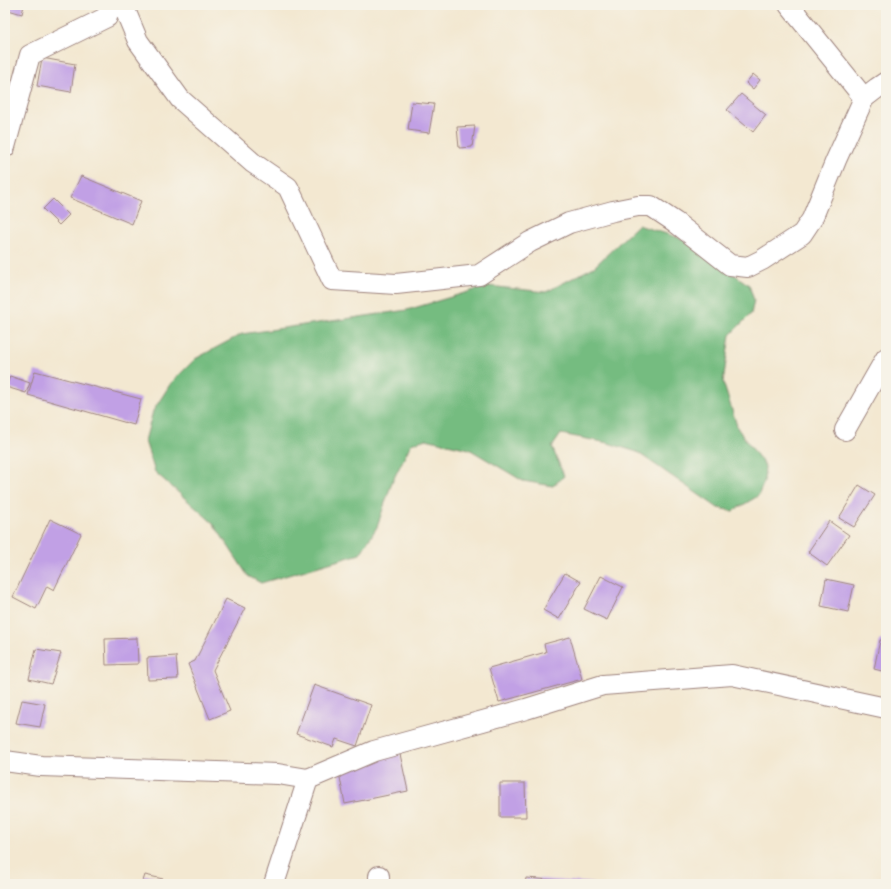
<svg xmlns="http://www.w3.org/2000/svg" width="891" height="889" font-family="'Comic Neue',sans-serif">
<rect width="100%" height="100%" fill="#f7f3e8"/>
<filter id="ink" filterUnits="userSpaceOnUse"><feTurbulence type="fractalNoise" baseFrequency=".025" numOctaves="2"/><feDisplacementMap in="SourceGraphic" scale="8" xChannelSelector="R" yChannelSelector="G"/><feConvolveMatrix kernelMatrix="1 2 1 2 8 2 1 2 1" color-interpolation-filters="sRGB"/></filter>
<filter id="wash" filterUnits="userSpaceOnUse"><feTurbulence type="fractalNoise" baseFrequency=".012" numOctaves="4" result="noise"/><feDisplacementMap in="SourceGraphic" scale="16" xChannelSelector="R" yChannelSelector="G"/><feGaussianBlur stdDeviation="0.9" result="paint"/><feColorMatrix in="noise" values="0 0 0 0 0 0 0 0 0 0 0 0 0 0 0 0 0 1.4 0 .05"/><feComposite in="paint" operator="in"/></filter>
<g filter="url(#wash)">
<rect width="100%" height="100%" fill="#f3e8d1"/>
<polygon fill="#75bc80" stroke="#606e56" points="638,225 686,240 749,285 754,300 751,314 730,335 723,382 738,429 765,466 764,482 758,496 733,511 718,508 637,452 608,443 561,434 552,447 564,476 553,486 523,481 469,449 426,439 411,444 392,482 377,527 360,554 261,583 248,576 213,523 155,472 145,441 153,411 171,383 195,359 223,344 242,334 407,310 488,286 546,292 594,267"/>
<g id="blocks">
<g fill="#c1a0e5">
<polygon points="5,5 24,5 22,14 5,9"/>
<polygon points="42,58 75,64 71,92 37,86"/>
<polygon points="753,74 760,80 753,89 746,83"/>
<polygon points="741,94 766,115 753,132 727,110"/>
<polygon points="412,102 434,104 429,133 408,130"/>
<polygon points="475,126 472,147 459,148 457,127"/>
<polygon points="81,176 141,201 132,224 70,198"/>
<polygon points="53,199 69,215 59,225 43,209"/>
<polygon points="35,371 141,399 134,425 28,395"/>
<polygon points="10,376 30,383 26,393 6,387"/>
<polygon points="859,485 875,495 854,527 839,518"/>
<polygon points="50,519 81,534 54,590 47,586 36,609 13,597"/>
<polygon points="829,521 849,535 827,566 808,552"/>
<polygon points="565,573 581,582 559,619 543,610"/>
<polygon points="601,576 623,587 607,620 584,609"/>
<polygon points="826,579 854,585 848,612 821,606"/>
<polygon points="226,599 245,608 213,670 230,711 210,719 188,664 195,661"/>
<polygon points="570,637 582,679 499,702 489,668 546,652 544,644"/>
<polygon points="137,638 138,664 106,665 105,639"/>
<polygon points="880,640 886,641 886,672 874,669"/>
<polygon points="36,649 61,653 51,684 29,679"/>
<polygon points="176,656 178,679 148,680 147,658"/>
<polygon points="314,685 371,705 357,746 336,739 333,747 296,734"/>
<polygon points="22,700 45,704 40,727 16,723"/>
<polygon points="400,754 408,791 345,804 338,767"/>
<polygon points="500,783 525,783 526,817 500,817"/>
<polygon points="145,875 163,879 162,884 142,884"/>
<polygon points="526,878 593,883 593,884 525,884"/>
</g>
</g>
</g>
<g filter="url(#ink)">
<use href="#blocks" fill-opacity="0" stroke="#9e847e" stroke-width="1"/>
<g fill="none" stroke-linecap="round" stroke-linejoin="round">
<g stroke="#9e847e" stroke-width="22">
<g id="minor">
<polyline points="123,5 138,41 180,99 253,163 288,187 332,280 396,284 479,275 530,242 569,223 613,211 638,206 651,206 675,222 730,265 748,267 762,260 802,234 812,219 836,160 864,98 877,88 886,82"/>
<polyline points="789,5 864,98"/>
<polyline points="5,147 30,55 107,17 110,5"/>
<polyline points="845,430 886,358"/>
<polyline points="5,761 41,766 278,774 308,779"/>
<polyline points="274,884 308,779 374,751 526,709 603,685 732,675 886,708"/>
<polyline points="379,884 379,876"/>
</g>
</g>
<use href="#minor" stroke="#fff" stroke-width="20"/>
</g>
</g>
<rect width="891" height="889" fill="none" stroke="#f7f3e8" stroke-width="20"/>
</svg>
